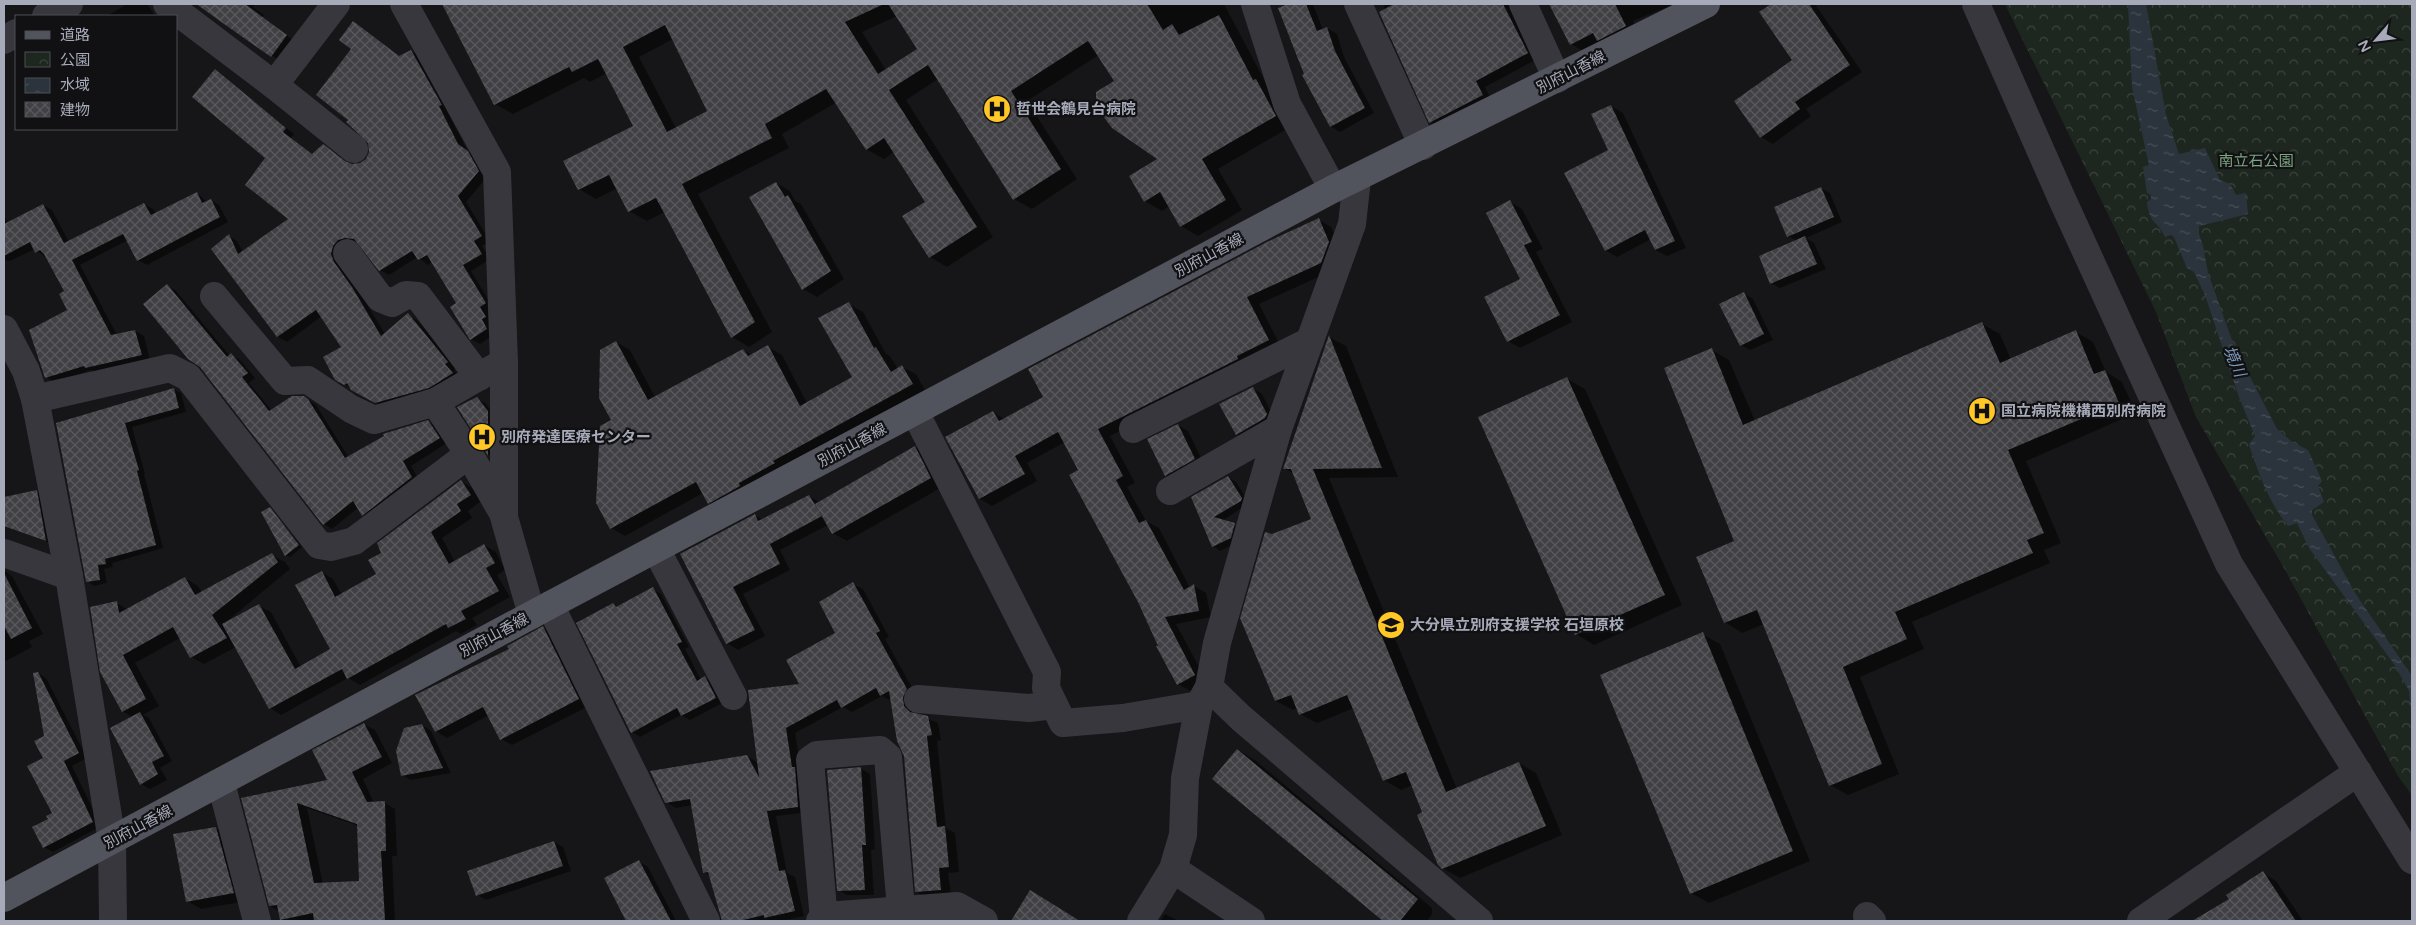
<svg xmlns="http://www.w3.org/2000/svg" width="2416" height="925" font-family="'Varela Round','Noto Sans JP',sans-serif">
<defs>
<pattern id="park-crowns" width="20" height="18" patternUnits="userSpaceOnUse" patternTransform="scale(1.25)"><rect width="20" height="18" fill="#1e271f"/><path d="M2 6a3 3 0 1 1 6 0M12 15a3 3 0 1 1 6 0" fill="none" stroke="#3c443d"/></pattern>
<pattern id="water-ripples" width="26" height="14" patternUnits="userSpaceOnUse" patternTransform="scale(1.25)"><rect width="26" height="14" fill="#2b343d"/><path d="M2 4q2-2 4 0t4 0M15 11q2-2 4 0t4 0" fill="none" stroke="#474f57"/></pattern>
<pattern id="building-cross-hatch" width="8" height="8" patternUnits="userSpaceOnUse" patternTransform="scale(1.25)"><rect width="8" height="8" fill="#404045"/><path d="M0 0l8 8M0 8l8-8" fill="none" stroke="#59595e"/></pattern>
</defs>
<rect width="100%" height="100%" fill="#161618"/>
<polygon fill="url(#park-crowns)" points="2005,4 2412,4 2412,795 2398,776 2284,568 2196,417 2156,312"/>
<path fill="url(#water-ripples)" d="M 2128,4 L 2146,4 L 2166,115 L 2179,154 L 2205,148 L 2220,180 L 2230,184 L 2236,195 L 2246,193 L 2248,214 L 2199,226 L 2199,234 L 2203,246 L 2208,273 L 2234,346 L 2277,429 L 2292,442 L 2308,450 L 2322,481 L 2318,486 L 2324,502 L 2312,510 L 2312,515 L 2355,593 L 2412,676 L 2412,723 L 2409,691 L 2394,664 L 2309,548 L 2297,523 L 2288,526 C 2267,499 2260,476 2249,445 L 2255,436 L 2239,397 L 2205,295 L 2194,272 L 2187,268 L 2174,237 L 2171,235 L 2165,237 C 2157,219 2150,226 2147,202 L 2151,199 L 2151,195 L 2147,193 L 2143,167 L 2149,165 L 2132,87 Z"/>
<g fill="#0007" fill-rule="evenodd">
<polygon points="127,4 147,4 155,16 107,16"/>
<polygon points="195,4 255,4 253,7 264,15 262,17 294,41 280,61"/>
<path d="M 444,4 L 1034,4 L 1041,14 L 1056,4 L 1224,4 L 1268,87 L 1292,126 L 1218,169 L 1242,210 L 1198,236 L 1181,226 L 1169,206 L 1162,211 L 1145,201 L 1159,159 L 1099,55 L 1027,101 L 1077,179 L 1032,209 L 1014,199 L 938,79 L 906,100 L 993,237 L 947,267 L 930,257 L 926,202 L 894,152 L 884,159 L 866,149 L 837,102 L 782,134 L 789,148 L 698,194 L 772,332 L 749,347 L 732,337 L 665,212 L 647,221 L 629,211 L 618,188 L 596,199 L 579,189 L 635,126 L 607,73 L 590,82 L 584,78 L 513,114 L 495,104 ZM 897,16 L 919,49 L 886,70 L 862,32 ZM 673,39 L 709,112 L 676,128 L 639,57 Z"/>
<polygon points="1286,4 1313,4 1323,30 1327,28 1337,34 1344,57 1374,113 1340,132 1330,126 1305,75"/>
<polygon points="1383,4 1510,4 1537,59 1485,87 1492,101 1440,127 1430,122"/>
<polygon points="1551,4 1675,4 1633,21 1639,34 1585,52 1571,44"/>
<polygon points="1773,4 1815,4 1862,72 1806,109 1811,116 1773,144 1761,137 1794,61 1760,12"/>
<polygon points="411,51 420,56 450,110 447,111 467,150 477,158 487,177 466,202 490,241 482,246 490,259 471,271 494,309 488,312 494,322 495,334 480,344 471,339 458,303 432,262 428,265 418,257 389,275 380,270 360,243 356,242 347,245 340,260 385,334 408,315 417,320 456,367 454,370 461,379 385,408 344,384 343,347 322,316 287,342 278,337 212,249 229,236 237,241 243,252 290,219 267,158 216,71 294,134 291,138 313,155 323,146 349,165 361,164 367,159 400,57"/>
<polygon points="1611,106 1623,113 1686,248 1667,256 1655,250 1651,239 1617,257 1605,250"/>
<polygon points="776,183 790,191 795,201 801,204 844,279 817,297 803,289"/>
<polygon points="1821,188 1830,193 1842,222 1806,238 1814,243 1826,269 1780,288 1771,283 1797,241 1788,236"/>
<polygon points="197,193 207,202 211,200 219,205 228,222 147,265 138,260 128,240 80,265 117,335 135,331 144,336 150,360 94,372 91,370 54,382 46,377 69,310 66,292 47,255 45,257 35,249 10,261 4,260 4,215 8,223 43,205 52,210 69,242 144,204 153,209 156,214"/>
<polygon points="1510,202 1522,209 1543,249 1536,252 1572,322 1520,348 1508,341 1522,279"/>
<polygon points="1319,220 1331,227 1341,249 1334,270 1259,304 1281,347 1250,366 1110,436 1135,483 1127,487 1146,521 1159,528 1190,588 1194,586 1206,593 1211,617 1176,624 1207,682 1190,691 1178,684 1080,470 1065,442 1027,463 1037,481 992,506 980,499 947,438 993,412 1004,419 1045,398"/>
<polygon points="168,286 176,291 230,356 231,355 240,360 255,378 249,383 272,411 303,397 312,402 316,405 349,458 428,422 437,427 447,443 411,466 420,482 371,519 363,515 359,507 332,529 324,524"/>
<polygon points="1744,293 1753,299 1773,340 1750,350 1741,345"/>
<polygon points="849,304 863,312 886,354 890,356 898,369 902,367 916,374 926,392 722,511 709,503 703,493 625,536 611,528 616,342 630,350 655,397 743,350 752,355 768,347 782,355 807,403 854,378"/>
<polygon points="1982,324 2000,334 2011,360 2076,332 2093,342 2106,372 2122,382 2136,413 2026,461 2061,543 2044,550 2050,563 1912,622 1924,649 1860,677 1899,774 1848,795 1830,785 1764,624 1742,633 1725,622 1736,542 1712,350 1729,360 1755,421"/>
<polygon points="1329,337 1346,346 1398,477 1329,478 1457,789 1519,763 1536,773 1562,835 1460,878 1442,868 1413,785 1401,790 1384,780 1354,708 1317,723 1300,714 1298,708 1293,710 1276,701 1272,536 1313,519 1294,474 1284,468"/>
<polygon points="1567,379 1585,389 1682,605 1594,645 1576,634"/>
<polygon points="1253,388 1262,394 1275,420 1246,440 1236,434"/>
<polygon points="173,389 181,393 186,412 132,427 145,474 144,474 163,548 112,563 113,567 104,569 107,583 94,586 87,581 57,424"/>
<polygon points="477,399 485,403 496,416 496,459 489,455 459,408"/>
<polygon points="1178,425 1188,431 1204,464 1175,480 1166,475"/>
<polygon points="915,447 928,455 944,486 847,541 833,533 828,525 780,550 790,570 743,594 765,636 738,650 727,643 682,554 755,515 763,520 809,496 819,502"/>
<polygon points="1228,477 1236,482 1249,503 1222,521 1242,529 1238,542 1220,551 1213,546 1192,498"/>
<polygon points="461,481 472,488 481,501 468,511 472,518 442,538 455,562 484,545 496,552 505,570 497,575 510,597 472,618 477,625 461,634 456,631 360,685 348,678 281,715 270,708 236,647 204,664 191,657 180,638 135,663 159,706 143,715 149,718 172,761 160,768 167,780 150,789 141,784 133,717 122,711 117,603 128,610 185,578 198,586 202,593 272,555 285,562 290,569 226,622 259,606 271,612 301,667 332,649 322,572 333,579 342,595 377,575 383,554"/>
<polygon points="36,491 45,496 55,545 4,525 4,498"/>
<polygon points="270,509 302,547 290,557 286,555"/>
<polygon points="4,570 12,576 43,634 29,641 32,647 4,662"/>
<polygon points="853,584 863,589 889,637 885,639 916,695 912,703 914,713 938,723 941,740 937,741 946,828 955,833 959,872 948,873 951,895 926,897 916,892 905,755 891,701 882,696 852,712 843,707 795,733 808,812 776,816 787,873 795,877 804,916 782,921 722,921 710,876 704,872 692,805 676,808 666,802 747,756 758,763 801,685 837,633"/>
<polygon points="653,589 661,594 689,647 685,649 701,680 705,678 713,682 724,702 690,720 681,715 640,737 632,732 613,604 618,607"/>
<polygon points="543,628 554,634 589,706 512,745 501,739 489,715 447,738 436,731 417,696 511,650"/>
<polygon points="1702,634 1720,644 1810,861 1709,903 1691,893"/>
<polygon points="38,673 46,678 87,758 72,766 101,826 53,852 44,847 49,820 53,814 44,758 46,736"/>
<path d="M 364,724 L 375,730 L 392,763 L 363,779 L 374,803 L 385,803 L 395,809 L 397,856 L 392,856 L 395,921 L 284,921 L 281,919 L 279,911 L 270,906 L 243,799 L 329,781 ZM 307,808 L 359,826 L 361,882 L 323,884 Z"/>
<polygon points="422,725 431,731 451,773 411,780 402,775"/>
<polygon points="1238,750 1256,761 1432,908 1432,914 1427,921 1385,921 1214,779"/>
<polygon points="860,768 870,774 875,849 871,850 874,895 847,895 838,890"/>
<polygon points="216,828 230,836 247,901 201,909 187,901"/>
<polygon points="554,842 563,847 571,871 486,900 477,895"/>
<polygon points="639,862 648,867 676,921 627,921 606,879"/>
<polygon points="2263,873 2276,881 2303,921 2194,921 2230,899"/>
<polygon points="1040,897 1078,921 1019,921"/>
<polygon points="1165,914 1179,921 1160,921"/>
</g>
<g fill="url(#building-cross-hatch)" fill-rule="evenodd">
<polygon points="196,4 245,4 287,35 271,57"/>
<path d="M 442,4 L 884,4 L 845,22 L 878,74 L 917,49 L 888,4 L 1147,4 L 1163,30 L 1172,24 L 1179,35 L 1219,15 L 1253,80 L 1256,79 L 1276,116 L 1202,159 L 1226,200 L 1180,227 L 1160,192 L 1144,202 L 1129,176 L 1157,159 L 1112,128 L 1103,116 L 1096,103 L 1096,92 L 1114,81 L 1088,41 L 1011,91 L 1061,169 L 1013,200 L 928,65 L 889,90 L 977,227 L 929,258 L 902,216 L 925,202 L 884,138 L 866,150 L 826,89 L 765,124 L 772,138 L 682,184 L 755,322 L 731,338 L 656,198 L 628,212 L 609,175 L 578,190 L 563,161 L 633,126 L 598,59 L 572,72 L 569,67 L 494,105 ZM 665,25 L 707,111 L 667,132 L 623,47 Z"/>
<polygon points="1288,4 1306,4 1317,31 1327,27 1335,51 1365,108 1330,127 1302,75 1304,74 1278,8"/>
<polygon points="1394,4 1503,4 1528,53 1476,81 1483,95 1429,123 1379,12"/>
<polygon points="1549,4 1615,4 1626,26 1597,41 1593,33 1570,45"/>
<polygon points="1771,4 1809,4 1850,65 1795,102 1800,109 1760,138 1734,101 1792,60 1759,12"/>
<polygon points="353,21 399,56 411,50 442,105 439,106 458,144 468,151 479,171 458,196 482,236 474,241 482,254 463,265 486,303 480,307 486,317 482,319 487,329 470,340 450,307 456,303 427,255 418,260 412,251 379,271 354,239 345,238 338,240 333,246 331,254 334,262 352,287 381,336 408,313 448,362 445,364 453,373 429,388 375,403 351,390 347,383 344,385 335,380 323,357 341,347 316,310 277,337 211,249 229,234 238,254 288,219 245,185 265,158 192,97 215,69 286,128 283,132 312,154 323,144 345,161 352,164 360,163 366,159 369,152 368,143 346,122 348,120 316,95 351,49 339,40"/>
<polygon points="1611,105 1675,241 1655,250 1645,230 1605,251 1564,173 1608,150 1591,114"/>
<polygon points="776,182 785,197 788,195 831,271 802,290 749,197"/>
<polygon points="1821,187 1834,217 1787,237 1774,207"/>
<polygon points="197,192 202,203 211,199 220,217 137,261 123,234 72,260 111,335 135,330 142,355 85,368 84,366 45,378 29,330 67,310 59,294 64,291 44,254 40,250 35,253 30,242 4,256 4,224 43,204 64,243 144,203 151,215"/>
<polygon points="1510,200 1532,242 1524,245 1560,315 1507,342 1484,297 1520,279 1486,213"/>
<polygon points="1319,218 1329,242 1321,263 1247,297 1269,340 1237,356 1238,359 1098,429 1123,476 1116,480 1139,523 1146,520 1184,590 1194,584 1199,611 1165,617 1195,675 1177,685 1156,646 1158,646 1138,602 1069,475 1078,470 1058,432 1015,456 1025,474 979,499 945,437 993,411 999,421 1043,397 1028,369 1267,242"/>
<polygon points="1805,236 1817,264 1770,284 1759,256"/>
<polygon points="167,284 227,357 231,353 248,373 242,377 269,411 292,396 304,396 308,399 345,458 384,436 383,434 428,420 440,438 403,461 412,477 362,516 353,501 323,525 200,367 188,359 143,304"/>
<polygon points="1744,292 1764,334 1740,346 1719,304"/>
<polygon points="849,302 874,348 876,347 891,372 902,365 913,384 773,461 775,463 739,483 740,486 708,504 696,482 610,529 596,503 600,426 611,420 599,398 600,350 616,341 648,400 743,349 748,356 768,345 800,406 852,377 818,318"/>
<polygon points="1982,322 2000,363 2076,330 2094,374 2105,370 2119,403 2008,450 2044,533 2027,540 2033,553 1895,612 1907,639 1843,667 1882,764 1829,786 1757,610 1724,623 1696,557 1734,541 1664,368 1712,348 1743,425"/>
<polygon points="1329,335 1382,468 1313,469 1446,792 1519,762 1546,826 1442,869 1438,865 1417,815 1422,812 1406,772 1383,781 1347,695 1299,715 1291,695 1275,701 1240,618 1265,532 1272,534 1311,519 1291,469 1283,469"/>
<polygon points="1567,377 1665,595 1575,635 1478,417"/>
<polygon points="1253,387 1267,414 1265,418 1236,435 1219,404"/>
<polygon points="174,388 179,408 125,423 139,470 137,471 156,545 105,559 106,564 98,565 100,580 86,582 56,423"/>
<polygon points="477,397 488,411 488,456 457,407"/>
<polygon points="1178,424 1195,459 1165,476 1147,439"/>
<polygon points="915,446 931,478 832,534 815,504"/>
<polygon points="1228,476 1242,498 1241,501 1214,517 1235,523 1231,538 1212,547 1191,497"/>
<polygon points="461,480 471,495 457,504 461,511 431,532 449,564 484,544 495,563 486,568 499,591 461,611 466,619 448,628 446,624 347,679 342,669 269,709 222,624 259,604 295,669 330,649 295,585 322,571 335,597 376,574 368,560 381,553 377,543"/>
<polygon points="37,490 46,541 4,526 4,497"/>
<polygon points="809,495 822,516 770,544 780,564 733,587 755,630 726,644 680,554 755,514 758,521"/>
<polygon points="270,507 299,545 285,556 261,512"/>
<polygon points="272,553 278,562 212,615 227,638 190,658 173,627 123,655 146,699 122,712 100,672 90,607 117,601 119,613 185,577 195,595"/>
<polygon points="4,573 32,628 11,639 4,626"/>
<polygon points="853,582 880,631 876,633 907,689 903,697 904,706 910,712 928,716 932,735 927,736 937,827 945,826 949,867 939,868 941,890 915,892 904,756 897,741 889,691 880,696 876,688 841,708 837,700 786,728 792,767 795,767 798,807 767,811 779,871 785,870 795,911 764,918 764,915 739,921 722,921 708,872 703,873 690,799 665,803 650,771 747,755 759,777 748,690 799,684 786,660 835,633 819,602"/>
<polygon points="653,587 682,642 677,644 697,681 705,676 716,698 681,716 677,708 631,733 576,623 613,603 616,607"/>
<polygon points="543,626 579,699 500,740 483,707 435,732 415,695 509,649 507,646"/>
<polygon points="1703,632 1793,851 1690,894 1600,675"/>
<polygon points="38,672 79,753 64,761 93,822 43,848 32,827 48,819 46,816 52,813 27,766 43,758 34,741 44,736 33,673"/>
<polygon points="140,712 164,756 152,762 158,774 140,785 110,728"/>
<path d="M 364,723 L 382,757 L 352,772 L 367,802 L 385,801 L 386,851 L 381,851 L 385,920 L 314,921 L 313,913 L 280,920 L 277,905 L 269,906 L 241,798 L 327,780 L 312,750 ZM 297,803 L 357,824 L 359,881 L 314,883 Z"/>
<polygon points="422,724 443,768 401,776 396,751 404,728"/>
<polygon points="1237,749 1418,899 1400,921 1383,921 1212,779"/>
<polygon points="861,767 866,845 862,845 865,890 837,891 827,770"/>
<polygon points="216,827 234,893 186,902 173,834"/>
<polygon points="554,841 563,866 476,896 467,871"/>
<polygon points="639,860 671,921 626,921 604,878"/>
<polygon points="2263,871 2296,921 2192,921 2229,899 2226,895"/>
<polygon points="1030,890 1080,921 1011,921"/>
</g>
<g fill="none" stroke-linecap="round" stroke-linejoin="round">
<g stroke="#37373d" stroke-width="28">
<polyline points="167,4 274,85 336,4"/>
<polyline points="404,4 497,172 504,362 504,517 532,615"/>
<polyline points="1255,4 1287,104 1333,189"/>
<polyline points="1358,4 1423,146"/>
<polyline points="1523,4 1557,79"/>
<polyline points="1976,4 2062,199 2229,564 2412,860"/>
<polyline points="46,16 69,4"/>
<polyline points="4,40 16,33"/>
<polyline points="274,85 354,149"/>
<polyline points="347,253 380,298 392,303 406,295 418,296 479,377"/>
<polyline points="214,296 285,381 308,380 351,409 374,420 435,402 504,362"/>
<polyline points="4,329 26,371 35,399 69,576 112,841 113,921"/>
<polyline points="35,399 170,368 188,377 319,545 331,547 354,541 469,454"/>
<polyline points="435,402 469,454 504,515"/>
<polyline points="915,412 1047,672 1046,688 1063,723 1123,718 1199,705"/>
<polyline points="1133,429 1310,341"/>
<polyline points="1170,491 1278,429"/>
<polyline points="656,549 733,696"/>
<polyline points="4,553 69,576"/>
<polyline points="550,605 706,921"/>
<polyline points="1209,687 1241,718 1479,921"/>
<polyline points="918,699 1029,708 1054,705"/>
<polyline points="221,783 257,921"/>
<polyline points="1173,869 1251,921"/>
<polyline points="1867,916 1872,921"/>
<polyline points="824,920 810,760 817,755 880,750 888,757 901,909"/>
<polyline points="820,921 839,915 957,906 984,921"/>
<polyline points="1141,921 1173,869 1183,835 1185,778 1199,705 1209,687 1217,643 1278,429 1352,224 1357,179"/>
<polyline points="2141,921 2358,772"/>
</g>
<polyline stroke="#52545d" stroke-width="28" points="4,898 550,605 1333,189 1706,4"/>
</g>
<defs>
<g id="hospital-disc" transform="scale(1.4375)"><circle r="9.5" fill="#ffc827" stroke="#111113"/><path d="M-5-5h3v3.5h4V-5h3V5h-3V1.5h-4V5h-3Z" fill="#111"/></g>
<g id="school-disc" transform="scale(1.4375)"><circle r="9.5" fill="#ffc827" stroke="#111113"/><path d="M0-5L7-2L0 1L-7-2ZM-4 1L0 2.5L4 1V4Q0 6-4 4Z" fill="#111"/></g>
</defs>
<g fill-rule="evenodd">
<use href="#hospital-disc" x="997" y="109"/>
<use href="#hospital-disc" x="1982" y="411"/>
<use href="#hospital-disc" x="482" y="437"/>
<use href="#school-disc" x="1391" y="625"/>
</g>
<g text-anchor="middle" stroke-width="4.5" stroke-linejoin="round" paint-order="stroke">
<g font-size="15" fill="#a7abb9" stroke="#111113">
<text transform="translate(1571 72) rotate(-27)" y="5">別府山香線</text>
<text transform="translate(1209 255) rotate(-28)" y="5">別府山香線</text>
<text transform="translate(852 445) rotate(-28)" y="5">別府山香線</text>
<text transform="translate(494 635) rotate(-28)" y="5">別府山香線</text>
<text transform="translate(138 827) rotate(-28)" y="5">別府山香線</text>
</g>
<g font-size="15" font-weight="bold" fill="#a7abb9" stroke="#111113" text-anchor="start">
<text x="1016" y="114">哲世会鶴見台病院</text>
<text x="2001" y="416">国立病院機構西別府病院</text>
<text x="501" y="442">別府発達医療センター</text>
<text x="1410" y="630">大分県立別府支援学校 石垣原校</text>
</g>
<g font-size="15" fill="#7ca682" stroke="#111113">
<text x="2256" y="166">南立石公園</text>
</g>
<g font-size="16" font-style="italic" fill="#7b96b7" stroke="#111113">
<text transform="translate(2235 361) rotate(66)" y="6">境川</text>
</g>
</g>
<rect width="2416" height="925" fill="none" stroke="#a7abb9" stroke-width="10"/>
<rect x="15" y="15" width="162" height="115" fill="#111113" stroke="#4d4f55"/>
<rect x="25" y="31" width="25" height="8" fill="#52545d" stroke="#4d4f55"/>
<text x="60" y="40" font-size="15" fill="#a7abb9">道路</text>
<rect x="25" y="52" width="25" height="15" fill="url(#park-crowns)" stroke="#4d4f55"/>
<text x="60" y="65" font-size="15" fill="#a7abb9">公園</text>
<rect x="25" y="78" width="25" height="15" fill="url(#water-ripples)" stroke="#4d4f55"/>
<text x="60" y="90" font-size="15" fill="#a7abb9">水域</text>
<rect x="25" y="102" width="25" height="15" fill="url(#building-cross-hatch)" stroke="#4d4f55"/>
<text x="60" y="115" font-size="15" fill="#a7abb9">建物</text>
<g transform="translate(2376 40) rotate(242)" stroke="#111113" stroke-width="4" paint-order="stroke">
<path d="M0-4L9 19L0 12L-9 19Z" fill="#a7abb9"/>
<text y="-8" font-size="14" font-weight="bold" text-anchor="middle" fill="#a7abb9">N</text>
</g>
</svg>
